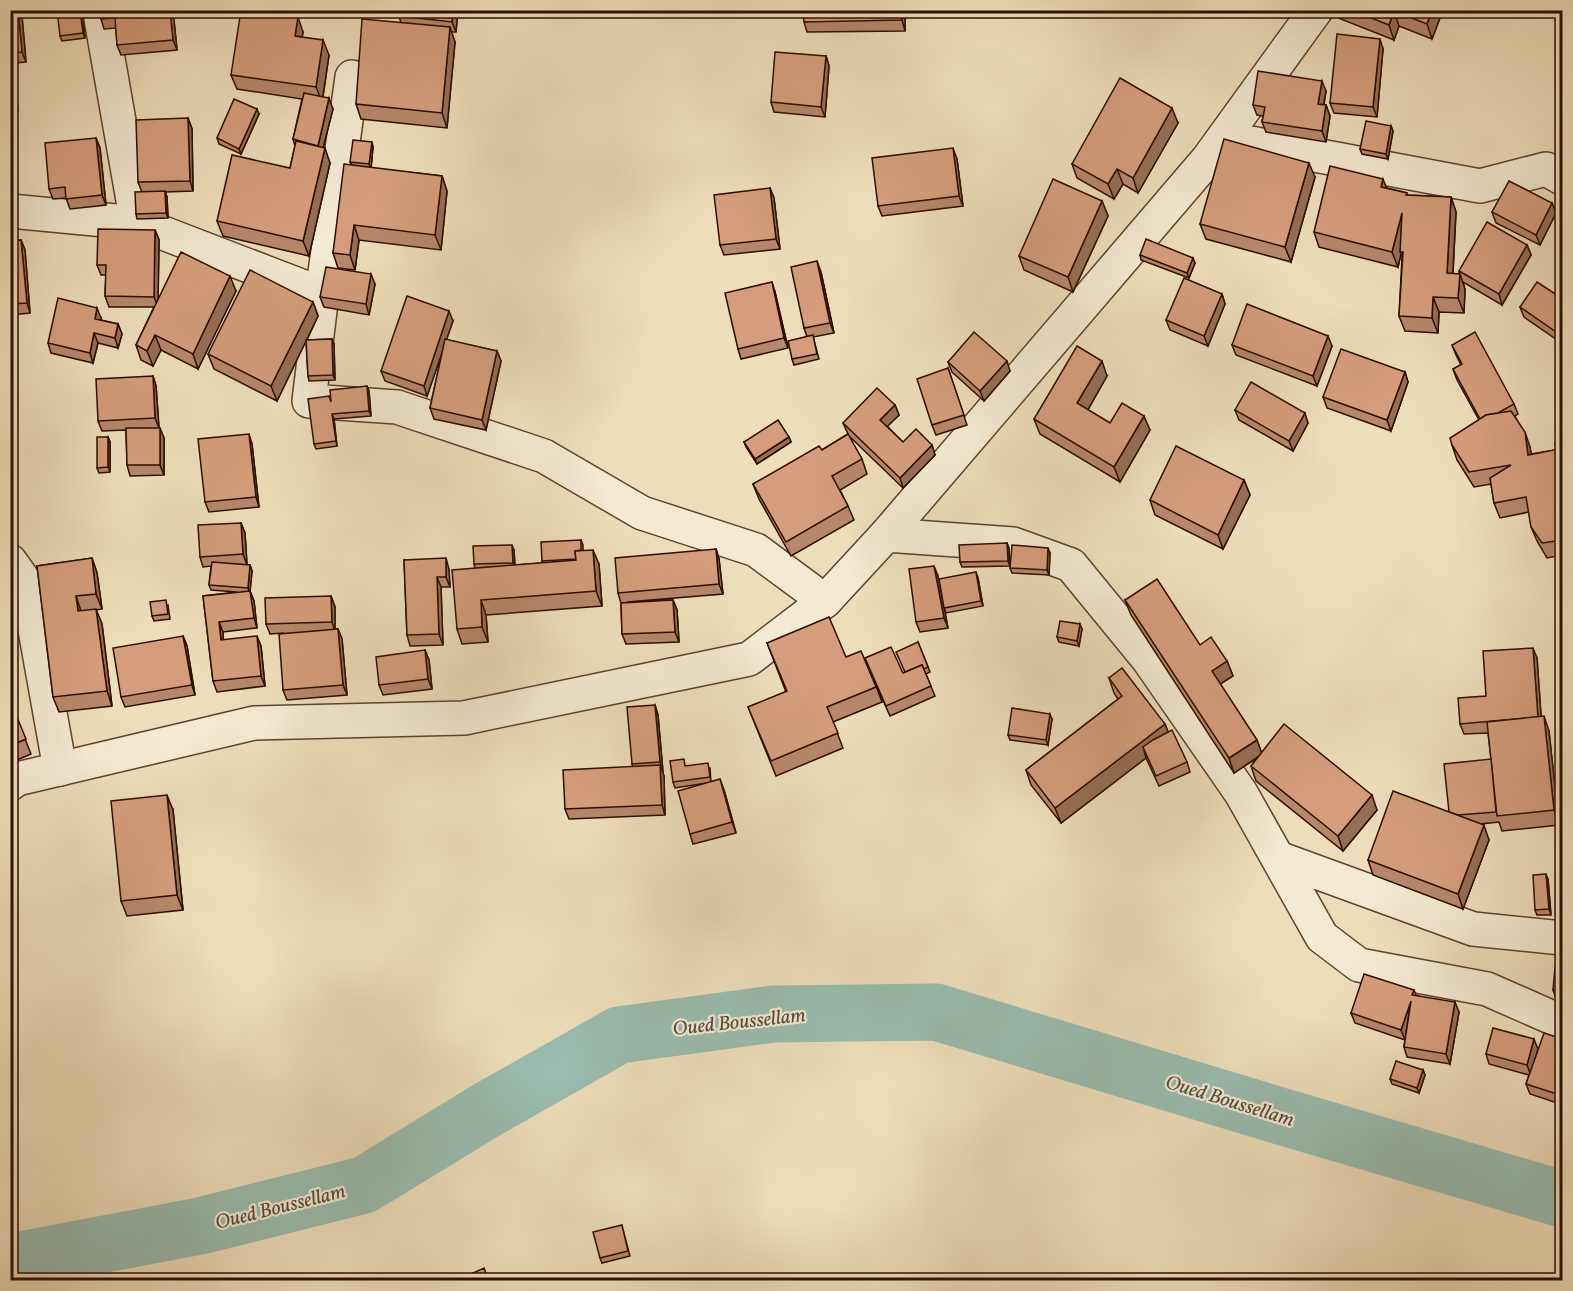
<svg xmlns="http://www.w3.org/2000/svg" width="1573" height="1291" font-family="Vollkorn,serif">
<rect width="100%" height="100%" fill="#eeddba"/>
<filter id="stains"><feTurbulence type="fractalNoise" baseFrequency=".00333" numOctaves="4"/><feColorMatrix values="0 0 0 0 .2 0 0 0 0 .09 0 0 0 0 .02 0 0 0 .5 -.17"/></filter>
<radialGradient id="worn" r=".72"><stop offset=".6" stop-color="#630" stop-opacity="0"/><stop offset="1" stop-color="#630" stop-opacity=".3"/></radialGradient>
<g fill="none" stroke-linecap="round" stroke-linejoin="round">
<polyline stroke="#99bcaf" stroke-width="57" points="10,1262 200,1226 364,1185 485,1111 619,1035 774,1014 936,1012 1270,1113 1562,1199"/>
<g stroke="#5d4130" stroke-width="36">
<g id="minor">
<polyline points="100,13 137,223"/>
<polyline points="1224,138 1480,186 1546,169 1562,178"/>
<polyline points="10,211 137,223 322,294 309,401 397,407 544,456 642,513 756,550 825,601"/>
<polyline points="322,294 352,77"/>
<polyline points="886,535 1208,159 1316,10"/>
<polyline points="10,561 27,585 60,769"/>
<polyline points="10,784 17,779 254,723 464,718 749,659 825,601 886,535 1013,544 1071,565 1148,659 1241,793 1322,937 1359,965 1487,989 1562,1022"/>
<polyline points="1278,858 1473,929 1562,938"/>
</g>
</g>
<use href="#minor" stroke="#f4e9d2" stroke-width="33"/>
</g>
<g fill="#b7876a" stroke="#2d0d02" stroke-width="1.5">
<polygon points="10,10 22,16 26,62 13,63 18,111 10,111"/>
<polygon points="82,10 85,38 62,41 60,36"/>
<polygon points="100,10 173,10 177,50 121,55 117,45 116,28 104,29 101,19"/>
<polygon points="458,10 456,32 451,32 455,42 447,128 361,119 356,104 401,23 399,16"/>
<polygon points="905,10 905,31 807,32 804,22"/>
<polygon points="1331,10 1443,10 1432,39 1399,26 1394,40 1333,16"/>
<polygon points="303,32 302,37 329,55 323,97 333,109 323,148 330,163 309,256 223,236 217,221 290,168 295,146 293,139 302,99 237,89 231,75"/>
<polygon points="1383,49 1377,117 1334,113 1330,103"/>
<polygon points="826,56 829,66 825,117 774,112 771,102"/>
<polygon points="1326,91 1324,105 1326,105 1330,116 1326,142 1266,132 1262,122 1263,116 1257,115 1253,105"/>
<polygon points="259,114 241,154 219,144 217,138"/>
<polygon points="188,118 192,129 193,191 165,192 167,197 168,218 137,219 136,214 142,192 138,182"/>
<polygon points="1178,123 1138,193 1123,184 1114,199 1077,178 1072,164"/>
<polygon points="1391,126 1393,131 1388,159 1362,154 1360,149"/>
<polygon points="96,138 100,148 106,205 70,209 66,198 53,199 49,189"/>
<polygon points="373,147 371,168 442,176 447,191 441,250 359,240 355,270 338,268 333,253 352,165 350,162"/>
<polygon points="957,159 963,206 882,216 878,206"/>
<polygon points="1315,177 1291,262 1206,239 1200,224"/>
<polygon points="770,188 774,198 780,249 724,255 720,245"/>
<polygon points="1387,188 1407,193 1408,195 1451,197 1456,212 1453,274 1459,274 1459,271 1527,245 1531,255 1502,305 1463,282 1465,289 1464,313 1439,312 1438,333 1405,331 1399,316 1402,257 1401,254 1398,267 1319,247 1314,232"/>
<polygon points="1102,201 1108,216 1073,292 1024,270 1019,256"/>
<polygon points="1552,203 1556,213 1540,245 1496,223 1492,212"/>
<polygon points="155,230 159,240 158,299 236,291 198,369 161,350 153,366 141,360 136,345 154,307 109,307 105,296 106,275 101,275 97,265"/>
<polygon points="21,240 25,250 30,313 10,315 10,241"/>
<polygon points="1140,255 1195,263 1189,278 1141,260"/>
<polygon points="821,272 834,333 813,337 819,359 794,365 792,359 807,337 804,328"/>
<polygon points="375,284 369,315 324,307 320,297"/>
<polygon points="775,292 788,348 741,359 738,349"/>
<polygon points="1222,294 1225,304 1208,346 1170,330 1166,320"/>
<polygon points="1563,299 1563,344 1524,317 1520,307"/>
<polygon points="313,302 318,316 307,340 332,339 334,344 335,380 309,381 308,376 306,341 277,401 214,369 208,354"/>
<polygon points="101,318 101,320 118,324 122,334 118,348 98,343 93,363 51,353 48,343"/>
<polygon points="453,321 446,340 497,351 501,361 486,430 434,419 430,408 442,353 427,396 385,381 381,371"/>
<polygon points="1232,345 1332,346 1317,386 1236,355"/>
<polygon points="1452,345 1514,404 1518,414 1515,416 1530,447 1531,454 1556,450 1563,442 1563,555 1547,558 1537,541 1531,527 1529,512 1500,518 1494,503 1491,484 1474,487 1457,460 1452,445 1479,420 1457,380 1453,369 1461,365 1456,355"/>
<polygon points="948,362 1010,371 984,401 952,372"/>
<polygon points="948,368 967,425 936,435 932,425"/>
<polygon points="1405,372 1408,382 1391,431 1327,408 1323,397"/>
<polygon points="153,376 156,386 159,428 164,438 164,475 130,476 127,465 126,430 102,431 98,421"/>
<polygon points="1107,376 1088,410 1110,423 1150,430 1120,482 1040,434 1034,419"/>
<polygon points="367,386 369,391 371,416 334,419 337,446 316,449 314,444 331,401"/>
<polygon points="895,405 899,415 887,426 903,442 932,445 935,455 903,488 848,435 862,459 867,474 840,490 848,506 854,520 791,556 759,499 753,484 822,450 848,434 843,423"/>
<polygon points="1235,410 1308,423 1293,451 1239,420"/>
<polygon points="108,437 110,442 110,472 99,473 97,468"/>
<polygon points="789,437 791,442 757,464 746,447 744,442"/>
<polygon points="252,444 259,507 209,512 205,502"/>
<polygon points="1244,480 1250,495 1223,549 1155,515 1150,500"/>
<polygon points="241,523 245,533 247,565 250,565 252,571 250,591 254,601 257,628 223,632 223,640 261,646 265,686 217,692 213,681 203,596 237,592 211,590 209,585 211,566 203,567 200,557"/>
<polygon points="581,540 583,545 583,550 599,564 602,606 486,615 488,642 462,644 457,629 475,568 474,564 514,550 515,565 543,563 542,561"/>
<polygon points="1007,543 1009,548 1010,566 962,567 960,562"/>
<polygon points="716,549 719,559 723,594 627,602 673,600 677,610 679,642 626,644 622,634 621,603 618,593"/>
<polygon points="1050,553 1049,575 1012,573 1010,568"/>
<polygon points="92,558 97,573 102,609 96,610 102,624 112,706 59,712 53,697 37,566"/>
<polygon points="404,560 449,569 450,587 441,587 443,645 410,646 407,635"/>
<polygon points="938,576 948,628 920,632 916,622"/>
<polygon points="978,578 983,606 946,613 944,608"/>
<polygon points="331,596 335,607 335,629 338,629 342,639 347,695 287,700 283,690 283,633 270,634 266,624"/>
<polygon points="1125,600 1227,661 1233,676 1220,684 1257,740 1261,752 1377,810 1343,851 1256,781 1251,766 1257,758 1234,773 1131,615"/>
<polygon points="168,605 170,619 154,621 152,616"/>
<polygon points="1082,629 1079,646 1059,642 1057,637"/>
<polygon points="183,636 187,646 195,695 125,707 121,697"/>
<polygon points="918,642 930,672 926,674 935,696 890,716 873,678 882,702 833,722 843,748 776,776 748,707 786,692 767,643 846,657 867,664 903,673 905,672"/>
<polygon points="425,650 429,660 432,689 383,695 379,685"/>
<polygon points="1537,658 1541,716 1549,731 1559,825 1502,831 1499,822 1481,824 1489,840 1463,909 1373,875 1368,860 1449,812 1491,759 1488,733 1464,734 1460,724 1486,696"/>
<polygon points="1109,678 1165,724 1168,732 1187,762 1190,772 1159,786 1146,758 1061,823 1031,785 1026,770 1118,699 1114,693"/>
<polygon points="10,700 31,754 10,763"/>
<polygon points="655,705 658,715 663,772 662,772 664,776 665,815 569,819 565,809 633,767 632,764"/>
<polygon points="1052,719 1048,745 1010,740 1008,735"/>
<polygon points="686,766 710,768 711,782 724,790 736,833 693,844 690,834 707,783 675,788 673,782"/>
<polygon points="173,810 183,910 127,916 121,901"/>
<polygon points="1548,879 1551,915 1537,915 1535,910"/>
<polygon points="1563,968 1563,1010 1560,1010 1553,990"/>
<polygon points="1414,990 1416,995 1459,1012 1450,1064 1407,1057 1404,1047 1405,1040 1355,1023 1351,1013"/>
<polygon points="1563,1039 1563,1105 1530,1094 1526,1084 1529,1075 1489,1064 1486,1054 1538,1049"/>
<polygon points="1423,1070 1425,1075 1419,1093 1392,1084 1390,1079"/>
<polygon points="623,1230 630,1256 602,1263 600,1258"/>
</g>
<g fill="#956e56" stroke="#2d0d02" stroke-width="1.5">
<polygon points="18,10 19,10 22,16 26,62 22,52"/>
<polygon points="80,10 82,10 85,38 83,33"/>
<polygon points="170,10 173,10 177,50 173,40"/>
<polygon points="453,10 458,10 456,32 452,22"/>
<polygon points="901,10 905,10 905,31 902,20"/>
<polygon points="1432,10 1443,10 1432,39 1427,24"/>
<polygon points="1394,11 1399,26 1394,40 1389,25"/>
<polygon points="298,17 303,32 300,51 295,36"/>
<polygon points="450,27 455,42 447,128 442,113"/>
<polygon points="1380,39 1383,49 1377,117 1373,107"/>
<polygon points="323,40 329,55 322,102 316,87"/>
<polygon points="10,56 13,63 18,111 14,101"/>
<polygon points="826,56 829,66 825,117 821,107"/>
<polygon points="1322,81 1326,91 1322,114 1318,104"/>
<polygon points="329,98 333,109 321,156 318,146"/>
<polygon points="1326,105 1330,116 1326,142 1322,131"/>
<polygon points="1172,108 1178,123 1138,193 1133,178"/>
<polygon points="257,109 259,114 241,154 239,149"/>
<polygon points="188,118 192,129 193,191 190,181"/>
<polygon points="1391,126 1393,131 1388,159 1386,154"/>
<polygon points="96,138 100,148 106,205 102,195"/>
<polygon points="372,142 373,147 371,169 369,164"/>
<polygon points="325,148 330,163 309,256 303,241"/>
<polygon points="953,148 957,159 963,206 959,196"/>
<polygon points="1309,163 1315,177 1291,262 1285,247"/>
<polygon points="1117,169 1123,184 1114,199 1108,184"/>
<polygon points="442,176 447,191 441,250 435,235"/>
<polygon points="1383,179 1389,194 1381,187"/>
<polygon points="770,188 774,198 780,249 776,239"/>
<polygon points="165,191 167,197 168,218 166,213"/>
<polygon points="1451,197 1456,212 1452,288 1447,273"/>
<polygon points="1102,201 1108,216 1073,292 1068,277"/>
<polygon points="1552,203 1556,213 1540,245 1536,235"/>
<polygon points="1402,213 1401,254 1398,267 1392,252"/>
<polygon points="354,225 359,240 355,270 350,255"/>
<polygon points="155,230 159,240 158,307 154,297"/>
<polygon points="21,240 25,250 30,313 27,303"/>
<polygon points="1527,245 1531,255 1502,305 1499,294"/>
<polygon points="1193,258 1195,263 1189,278 1187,273"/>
<polygon points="817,261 821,272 834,333 830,323"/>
<polygon points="371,274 375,284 369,315 366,304"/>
<polygon points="1460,274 1465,289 1464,313 1458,298"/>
<polygon points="230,276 236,291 198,369 193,354"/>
<polygon points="772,282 775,292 788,348 784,338"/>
<polygon points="1222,294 1225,304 1208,346 1204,336"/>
<polygon points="1433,297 1439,312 1438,333 1432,318"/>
<polygon points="313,302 318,316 277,401 271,386"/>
<polygon points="97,308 101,318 99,329 95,319"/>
<polygon points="449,311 453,321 427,396 424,386"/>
<polygon points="118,324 122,334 118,348 115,338"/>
<polygon points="1563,329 1563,343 1559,334"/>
<polygon points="94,333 98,343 93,363 90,353"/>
<polygon points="155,335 161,350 153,366 147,351"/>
<polygon points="1328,336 1332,346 1317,386 1313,376"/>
<polygon points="332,339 334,344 335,380 333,375"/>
<polygon points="497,351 501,361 486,430 482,420"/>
<polygon points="1007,361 1010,371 984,401 980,391"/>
<polygon points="1102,361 1107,376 1083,418 1077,403"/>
<polygon points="1405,372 1408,382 1391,431 1387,420"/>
<polygon points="153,376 156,386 159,428 155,418"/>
<polygon points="367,386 369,391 371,416 369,411"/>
<polygon points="895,405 899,415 884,430 880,420"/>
<polygon points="1305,413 1308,423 1293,451 1289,441"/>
<polygon points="332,414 334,419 337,446 336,441"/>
<polygon points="1144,416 1150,430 1120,482 1114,467"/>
<polygon points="160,428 164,438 164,475 160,465"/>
<polygon points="1525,432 1530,447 1534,470 1528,455"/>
<polygon points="249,434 252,444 259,507 256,497"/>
<polygon points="108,437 110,442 110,472 108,467"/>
<polygon points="789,437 791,442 757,464 755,459"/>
<polygon points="932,445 935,455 903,488 900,478"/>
<polygon points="1244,480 1250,495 1223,549 1218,535"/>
<polygon points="241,523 245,533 247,565 243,554"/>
<polygon points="1007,543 1009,548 1010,566 1008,561"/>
<polygon points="512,545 514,550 515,568 513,563"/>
<polygon points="1048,548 1050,553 1049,575 1047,570"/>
<polygon points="716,549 719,559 723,594 719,584"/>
<polygon points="593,550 599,564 602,606 596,591"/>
<polygon points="92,558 97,573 102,609 96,594"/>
<polygon points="446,558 449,569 450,587 446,577"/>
<polygon points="250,565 252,571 250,591 254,601 257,628 254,618 250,593 248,588"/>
<polygon points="934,566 938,576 948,628 944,618"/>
<polygon points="976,572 978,578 983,606 981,601"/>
<polygon points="437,577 441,587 443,645 439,634"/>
<polygon points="76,596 81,611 78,611"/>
<polygon points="331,596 335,607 335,632 332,622"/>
<polygon points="481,600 486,615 488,642 482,627"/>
<polygon points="673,600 677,610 679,642 675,632"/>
<polygon points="96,609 102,624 112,706 107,691"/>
<polygon points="219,622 223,632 224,651 221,640"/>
<polygon points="1080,624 1082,629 1079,646 1077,641"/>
<polygon points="338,629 342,639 347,695 343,685"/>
<polygon points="183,636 187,646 195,695 192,685"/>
<polygon points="257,636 261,646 265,686 261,676"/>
<polygon points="1533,648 1537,658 1542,729 1538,719"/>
<polygon points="425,650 429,660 432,689 428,679"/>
<polygon points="1227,661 1233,676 1217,686 1212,671"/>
<polygon points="655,705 658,715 663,772 660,762"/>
<polygon points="1050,714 1052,719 1048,745 1046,740"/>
<polygon points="1544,716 1549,731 1559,825 1554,810"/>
<polygon points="1165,724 1171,739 1143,747 1146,758 1061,823 1055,808"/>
<polygon points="1257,740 1262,754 1234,773 1229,758"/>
<polygon points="660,765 664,776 665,815 662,805"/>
<polygon points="720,779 724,790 736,833 732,822"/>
<polygon points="167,795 173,810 183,910 177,895"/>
<polygon points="1372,795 1377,810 1343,851 1338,836"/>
<polygon points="1484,825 1489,840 1463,909 1458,894"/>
<polygon points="1546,874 1548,879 1551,915 1549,909"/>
<polygon points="1411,1001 1405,1040 1401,1030"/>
<polygon points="1455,1002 1459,1012 1450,1064 1446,1054"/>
<polygon points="1534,1039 1538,1049 1531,1076 1527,1065"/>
<polygon points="1423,1070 1425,1075 1419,1093 1417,1088"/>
</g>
<g fill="#d59d7b" stroke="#2d0d02" stroke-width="1.5">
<polygon points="10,10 18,10 22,52 10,53"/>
<polygon points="57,10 80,10 83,33 60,36"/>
<polygon points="100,10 170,10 173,40 117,45 115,18 101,19"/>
<polygon points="241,10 257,10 298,17 295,36 323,40 316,87 231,75"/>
<polygon points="399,10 453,10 452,22 399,16"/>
<polygon points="803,10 901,10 902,20 804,22"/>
<polygon points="1351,10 1432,10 1427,24 1394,11 1389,25"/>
<polygon points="362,19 450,27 442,113 356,104"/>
<polygon points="1337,34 1380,39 1373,107 1330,103"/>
<polygon points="775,52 826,56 821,107 771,102"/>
<polygon points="10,63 14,101 10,101"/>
<polygon points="1258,71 1322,81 1318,104 1326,105 1322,131 1262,122 1265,107 1253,105"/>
<polygon points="1120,78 1172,108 1133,178 1117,169 1108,184 1072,164"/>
<polygon points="304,93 329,98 318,146 293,139"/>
<polygon points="234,99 257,109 239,149 217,138"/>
<polygon points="188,118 190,181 138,182 136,120"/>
<polygon points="1366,121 1391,126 1386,154 1360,149"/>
<polygon points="96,138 102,195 66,199 65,187 49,189 45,143"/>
<polygon points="1224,139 1309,163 1285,247 1200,224"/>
<polygon points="353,140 372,142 369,164 350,162"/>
<polygon points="296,141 325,148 303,241 217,221 232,155 290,168"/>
<polygon points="953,148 959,196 878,206 872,158"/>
<polygon points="344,164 442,176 435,235 354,225 350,255 333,253"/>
<polygon points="1330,166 1383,179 1381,187 1407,193 1406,195 1451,197 1447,273 1460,274 1458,298 1433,297 1432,318 1399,316 1403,252 1400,252 1402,213 1392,252 1314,232"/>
<polygon points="1053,179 1102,201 1068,277 1019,256"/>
<polygon points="1509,181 1552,203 1536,235 1492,212"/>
<polygon points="770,188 776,239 720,245 714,195"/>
<polygon points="165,191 166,213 136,214 135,192"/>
<polygon points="1487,222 1527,245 1499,294 1459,271"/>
<polygon points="98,229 155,230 154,297 105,296 106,265 97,265"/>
<polygon points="1146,239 1193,258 1187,273 1140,255"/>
<polygon points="21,240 27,303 10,304 10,241"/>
<polygon points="181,252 230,276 193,354 155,335 147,351 136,345"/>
<polygon points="817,261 830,323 804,328 791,267"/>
<polygon points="326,267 371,274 366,304 320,297"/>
<polygon points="250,270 313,302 271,386 208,354"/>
<polygon points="1184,278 1222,294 1204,336 1166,320"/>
<polygon points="772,282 784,338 738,349 725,293"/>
<polygon points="1537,282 1563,299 1563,329 1559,334 1520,307"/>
<polygon points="407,296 449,311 424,386 381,371"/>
<polygon points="58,298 97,308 95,319 118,324 115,338 94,333 90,353 48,343"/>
<polygon points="1247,304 1328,336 1313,376 1232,345"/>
<polygon points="974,332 1007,361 980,391 948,362"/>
<polygon points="1475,332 1514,404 1498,413 1486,415 1480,419 1453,369 1462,364 1452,345"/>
<polygon points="813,335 817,354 792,359 788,341"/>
<polygon points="332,339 333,375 308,376 306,340"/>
<polygon points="445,339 497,351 482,420 430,408"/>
<polygon points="1077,346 1102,361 1077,403 1110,423 1122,403 1144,416 1114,467 1034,419"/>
<polygon points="1341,349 1405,372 1387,420 1323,397"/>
<polygon points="948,368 964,415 932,425 917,379"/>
<polygon points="153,376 155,418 98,421 96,379"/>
<polygon points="1251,382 1305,413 1289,441 1235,410"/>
<polygon points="367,386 369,411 332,414 336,441 314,444 308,399 329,396 331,402 330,390"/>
<polygon points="877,388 895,405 880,420 903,442 916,429 932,445 900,478 843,423"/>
<polygon points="1511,411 1525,432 1528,455 1559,449 1563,464 1563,540 1542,543 1531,527 1526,497 1494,503 1490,478 1511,465 1469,472 1452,445 1450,438 1486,415"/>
<polygon points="778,420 789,437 755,459 744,442"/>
<polygon points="126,428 160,428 160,465 127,465"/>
<polygon points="249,434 256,497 205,502 198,439"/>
<polygon points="848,434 862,459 832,476 848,506 786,542 753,484 819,446 822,450"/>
<polygon points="97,437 108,437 108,467 97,468"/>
<polygon points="1563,442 1563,452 1561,453 1559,449 1556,450 1555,443"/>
<polygon points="1176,446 1244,480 1218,535 1150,500"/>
<polygon points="241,523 243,554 200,557 198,525"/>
<polygon points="581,540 581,550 575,551 576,559 542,561 541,542"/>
<polygon points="1007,543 1008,561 960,562 959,545"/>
<polygon points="512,545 513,563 474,564 473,546"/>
<polygon points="1012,545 1048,548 1047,570 1010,568"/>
<polygon points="716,549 719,584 618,593 615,558"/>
<polygon points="593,550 596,591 481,600 482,627 457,629 452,570 576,560 575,551"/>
<polygon points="92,558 96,594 76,596 78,611 96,609 107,691 53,697 37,566"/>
<polygon points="446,558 446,577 437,577 439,634 407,635 404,560"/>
<polygon points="212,562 250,565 248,588 209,585"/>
<polygon points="934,566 944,618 916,622 909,569"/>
<polygon points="976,572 981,601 944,608 939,579"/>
<polygon points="1157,579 1200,645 1211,637 1227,661 1212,671 1257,740 1229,758 1125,600"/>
<polygon points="250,591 254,618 219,622 221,640 257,636 261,676 213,681 203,596"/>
<polygon points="331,596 332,622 266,624 265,598"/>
<polygon points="166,600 168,614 152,616 150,602"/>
<polygon points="673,600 675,632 622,634 621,603"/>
<polygon points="829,617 846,657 861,651 876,687 827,707 838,733 771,761 748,707 787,691 767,643"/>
<polygon points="1060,621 1080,624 1077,641 1057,637"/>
<polygon points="338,629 343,685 283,690 279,634"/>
<polygon points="183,636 192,685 121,697 113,648"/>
<polygon points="918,642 928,667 924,669 922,665 905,672 896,652"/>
<polygon points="891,647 903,673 922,665 931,686 886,706 865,658"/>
<polygon points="1533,648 1538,717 1460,724 1458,698 1486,696 1483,651"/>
<polygon points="425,650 428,679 379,685 376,657"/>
<polygon points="1122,668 1165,724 1055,808 1026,770 1122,696 1109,678"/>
<polygon points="10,700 26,739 10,746"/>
<polygon points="655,705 660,762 632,764 627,707"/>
<polygon points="1012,708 1050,714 1046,740 1008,735"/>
<polygon points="1544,716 1554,810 1497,816 1487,722"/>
<polygon points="1284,724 1372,795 1338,836 1251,766"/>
<polygon points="1172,730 1187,762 1156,776 1143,747 1153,740"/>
<polygon points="684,759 685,766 708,763 710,777 673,782 670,761"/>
<polygon points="1491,759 1496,812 1458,815 1449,812 1444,764"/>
<polygon points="660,765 662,805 565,809 563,770"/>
<polygon points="720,779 732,822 690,834 678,791"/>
<polygon points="1393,791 1484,825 1458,894 1368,860"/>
<polygon points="167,795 177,895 121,901 111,801"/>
<polygon points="1546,874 1549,909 1535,910 1533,875"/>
<polygon points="1555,967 1563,968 1563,992 1553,990"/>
<polygon points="1364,974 1414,990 1412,995 1455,1002 1446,1054 1404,1047 1411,1001 1401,1030 1351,1013"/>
<polygon points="1493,1028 1534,1039 1527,1065 1486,1054"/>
<polygon points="1544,1033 1563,1039 1563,1096 1526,1084"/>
<polygon points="1396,1061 1423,1070 1417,1088 1390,1079"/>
<polygon points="622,1225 628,1251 600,1258 593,1232"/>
<polygon points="484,1268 489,1281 456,1281"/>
</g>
<g text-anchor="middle" stroke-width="4.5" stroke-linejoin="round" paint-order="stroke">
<g font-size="20" font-style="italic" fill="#534a3f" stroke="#f4e9d2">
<text transform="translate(739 1021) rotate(-6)" y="7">Oued Boussellam</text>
<text transform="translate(1230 1100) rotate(17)" y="7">Oued Boussellam</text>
<text transform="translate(280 1206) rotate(-14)" y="7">Oued Boussellam</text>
</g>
</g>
<rect width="1573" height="1291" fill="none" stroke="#eeddba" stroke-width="36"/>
<rect x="12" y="12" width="1549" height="1267" fill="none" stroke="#2d0d02" stroke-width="3"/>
<rect x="18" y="18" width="1537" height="1255" fill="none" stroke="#2d0d02" stroke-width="1.5"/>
<rect width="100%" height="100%" filter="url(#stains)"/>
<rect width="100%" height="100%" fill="url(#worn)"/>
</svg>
